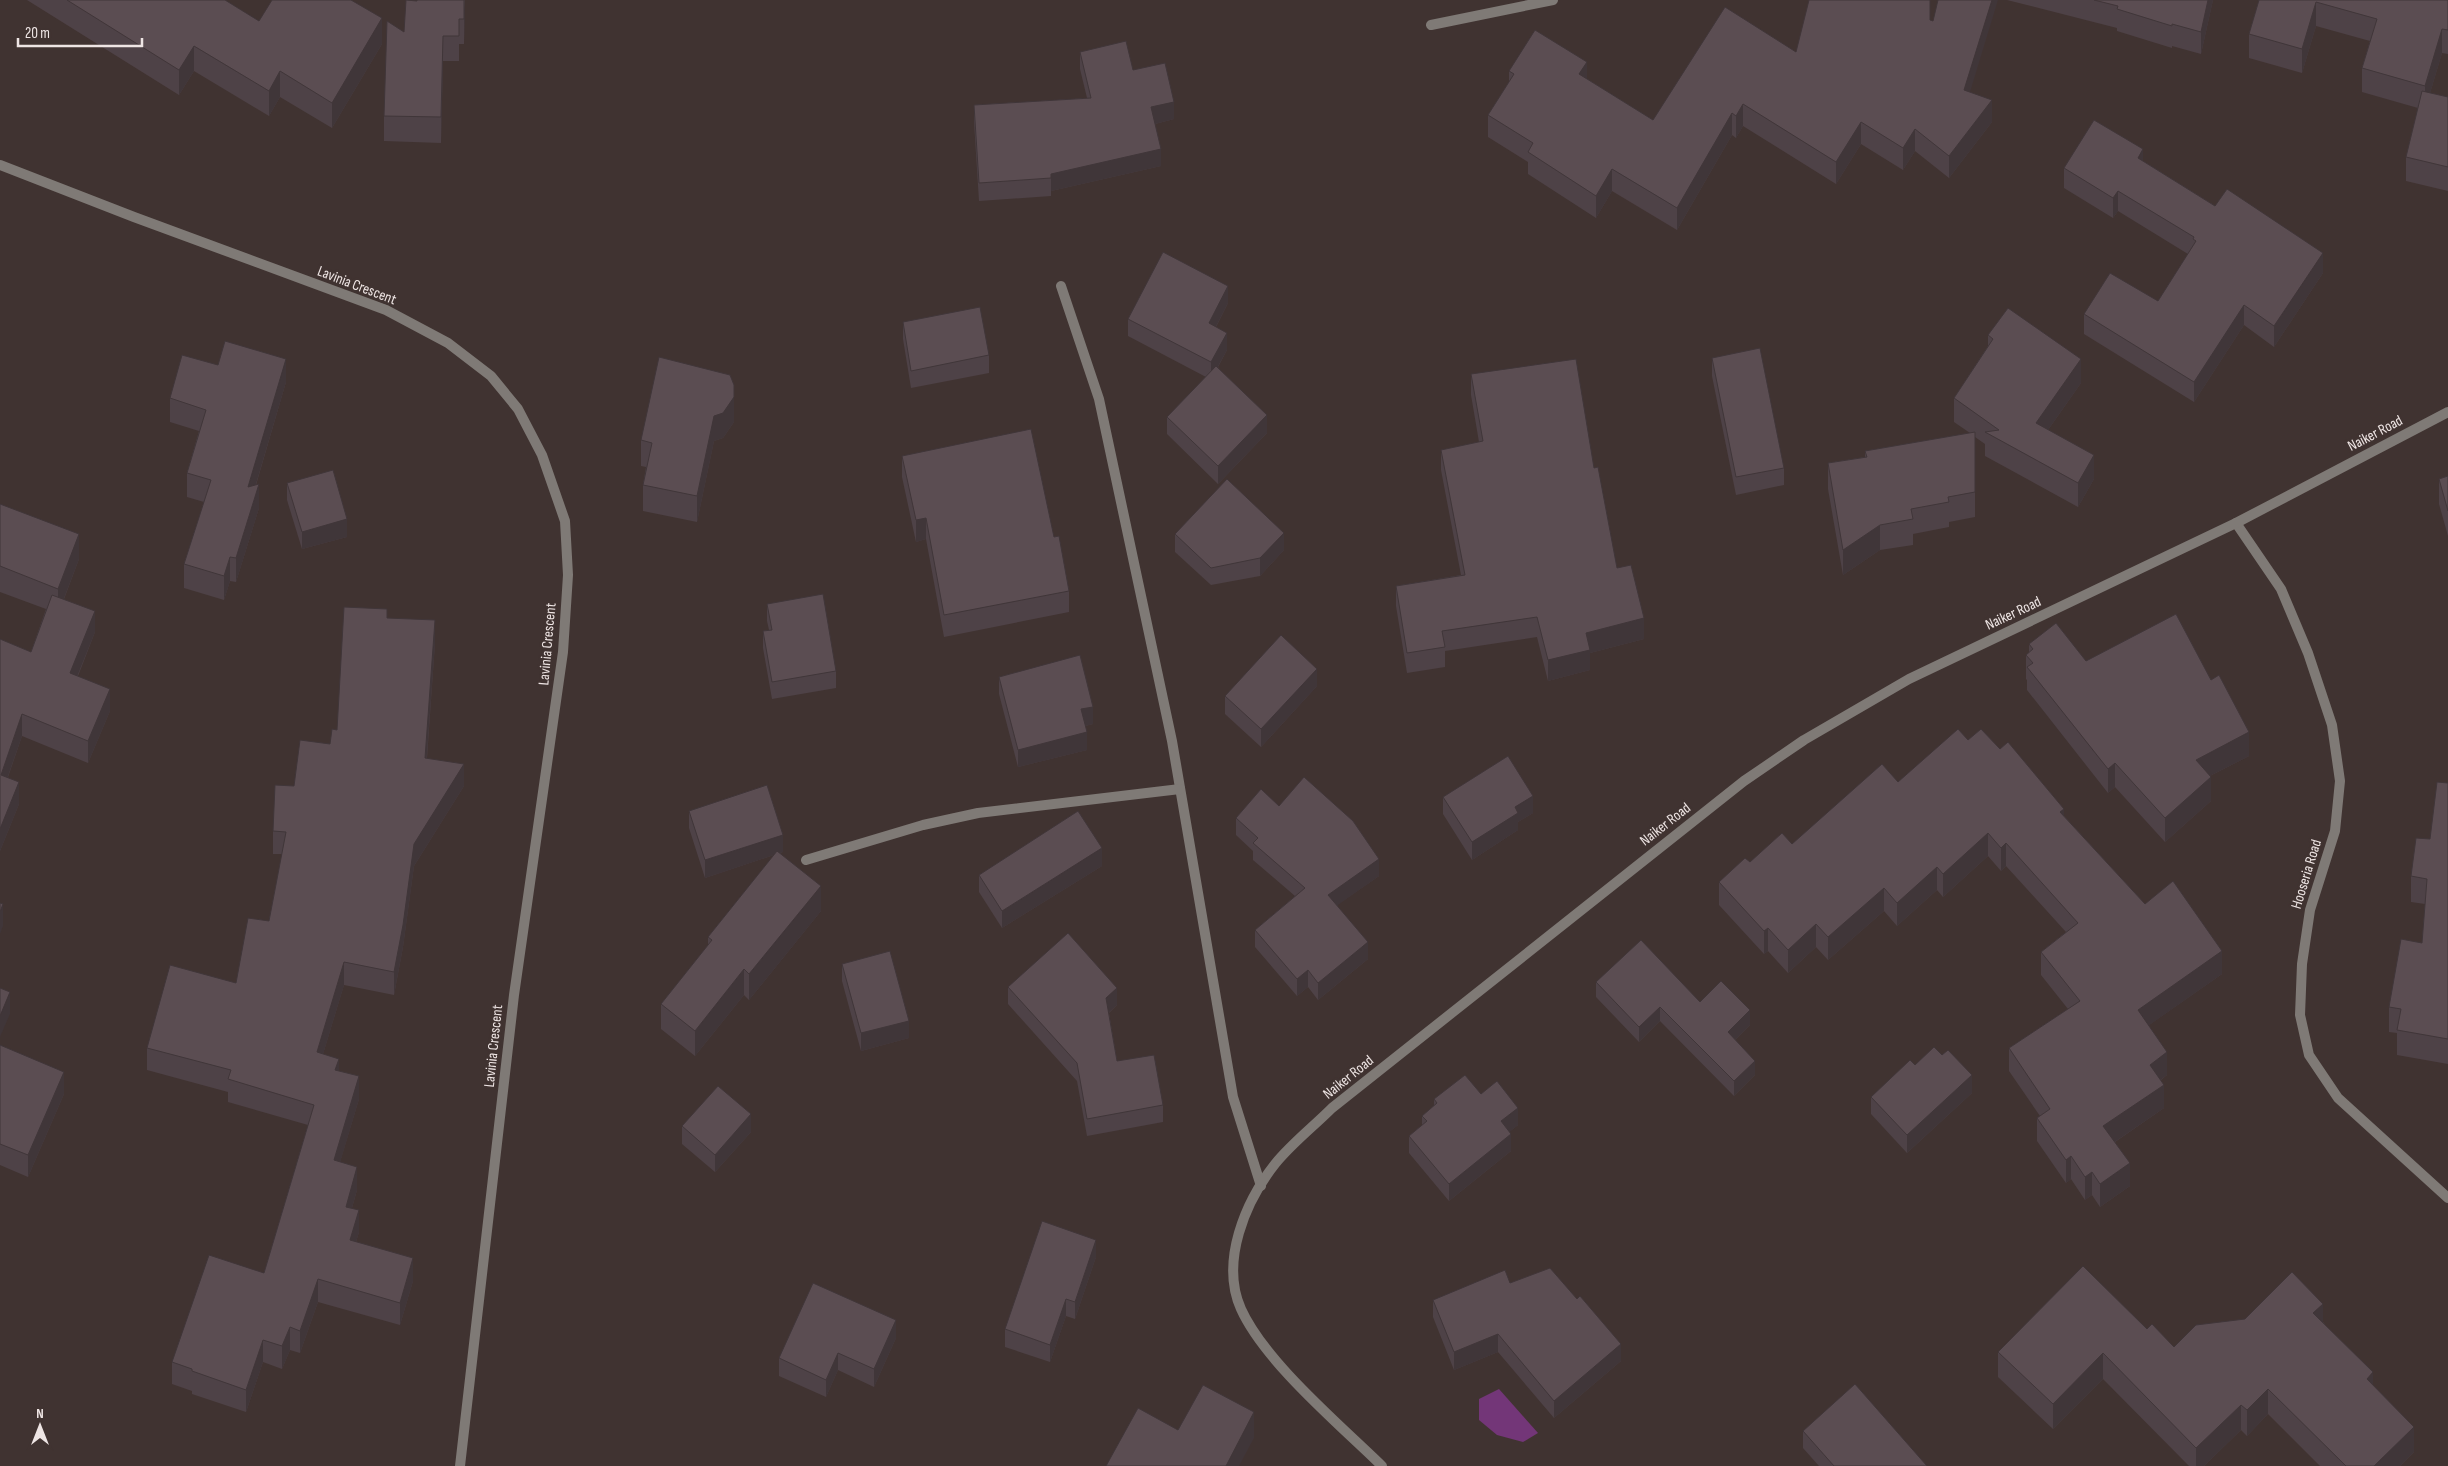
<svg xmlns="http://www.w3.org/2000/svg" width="2448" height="1466" font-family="'Sofia Sans Condensed',sans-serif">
<rect width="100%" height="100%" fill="#403331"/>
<polygon fill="#733678" points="1499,1389 1538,1433 1523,1442 1497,1435 1479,1420 1479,1399"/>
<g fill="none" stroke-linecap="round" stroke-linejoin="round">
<g stroke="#7f7a76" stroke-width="10">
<polyline points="1431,25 1553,0"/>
<polyline points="0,165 134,217 386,310 448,343 491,376 518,409 542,455 565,521 568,575 563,652 514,995 460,1466"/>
<polyline points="1061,286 1099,399 1172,741 1233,1097 1261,1186"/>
<polyline points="2236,523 2281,589 2308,653 2332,725 2340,781 2335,831 2310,910 2302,964 2300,1015 2309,1055 2338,1098 2448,1198"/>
<polyline points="806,860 923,825 978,813 1180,789"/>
<path d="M 1382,1466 C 1339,1424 1265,1362 1241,1309 C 1220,1262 1245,1202 1275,1164 C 1291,1144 1313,1127 1332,1108 L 1744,781 L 1804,740 L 1909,679 L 2236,523 L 2448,412"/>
</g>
</g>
<g fill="#4e4247">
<polygon points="27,0 225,0 259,21 382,44 332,128 280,97 269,116 194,71 179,95"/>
<polygon points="465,0 464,44 459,44 459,61 443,61 441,143 384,141 384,116 404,32"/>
<polygon points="2007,0 2213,0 2201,54 2172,46 2172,48 2117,31 2117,28"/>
<polygon points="2259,0 2448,0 2448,54 2442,53 2430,93 2448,97 2448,191 2406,181 2406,157 2418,108 2362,92 2362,68 2370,41 2316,26 2302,73 2249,58 2249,34"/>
<polygon points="1930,20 1970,92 1992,122 1949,178 1915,151 1903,170 1861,144 1836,184 1743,126 1736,138 1732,135 1677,230 1612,191 1596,218 1528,174 1528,162 1488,137 1488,115 1509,82 1509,71 1587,79 1653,120 1796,52"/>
<polygon points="1080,52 1133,70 1174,119 1155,124 1161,166 1051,191 1051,196 979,201 974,122 974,105 1087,98 1080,69"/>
<polygon points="2143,161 2323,273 2274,347 2244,325 2194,402 2084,334 2084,314 2158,301 2188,254 2118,211 2113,218 2064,188 2064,168"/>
<polygon points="1228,303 1216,327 1227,350 1218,367 1267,433 1218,484 1167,434 1167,417 1206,377 1128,336 1128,319"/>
<polygon points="903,322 989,355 989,373 911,388 903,339"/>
<polygon points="1988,335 2081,383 2048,430 2094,479 2078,507 1985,456 1985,444 1975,437 1975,517 1949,522 1949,527 1913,534 1913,545 1880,550 1843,575 1828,489 1828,463 1865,457 1865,451 1970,433 1954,422 1954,398 1988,346"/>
<polygon points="1712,358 1784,468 1784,485 1736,495 1712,376"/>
<polygon points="218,365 286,382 256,485 259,508 236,582 230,581 224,600 184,588 184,564 204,502 187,497 187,473 199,431 170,422 170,398"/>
<polygon points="1471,374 1594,468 1617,568 1644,639 1590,653 1590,670 1548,681 1537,637 1445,651 1445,667 1407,673 1396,606 1396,586 1461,575 1441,470 1441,450 1479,442 1471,395"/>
<polygon points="734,422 723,438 714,441 697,522 643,511 643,485 646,467 641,466 641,440"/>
<polygon points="902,456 1054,537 1069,591 1069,612 944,637 926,539 916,542 902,477"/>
<polygon points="2448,476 2448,536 2439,504 2439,479"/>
<polygon points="287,483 347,537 302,549 287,500"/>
<polygon points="0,504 79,559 64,599 95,632 78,676 110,711 88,763 22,736 8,777 19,804 0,851 0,639 31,652 46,609 0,592"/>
<polygon points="1175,534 1284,550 1260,576 1211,585 1175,552"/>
<polygon points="767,604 836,671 836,688 772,699 763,648 763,631 769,630 767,621"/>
<polygon points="387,618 435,643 427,758 464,786 414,866 403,947 394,995 344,985 323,1054 339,1071 359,1099 340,1162 357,1190 352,1208 359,1232 356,1242 413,1281 400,1325 318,1302 300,1353 290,1350 282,1369 263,1362 246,1412 192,1394 192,1391 172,1384 172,1362 264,1273 308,1125 228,1102 228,1092 147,1070 147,1048 236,983 269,921 282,854 273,854 273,831 294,786 330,744"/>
<polygon points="2029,644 2086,661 2249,756 2210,776 2211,801 2165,842 2115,787 2108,793 2027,690 2027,680 2026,679 2026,655 2029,653"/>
<polygon points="999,677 1093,724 1085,726 1087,750 1018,767 999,694"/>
<polygon points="1317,686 1261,747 1225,714 1225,696"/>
<polygon points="1968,740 2000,749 2064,816 2145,904 2222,974 2149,1025 2167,1075 2161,1080 2164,1108 2115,1142 2130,1186 2100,1207 2092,1195 2085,1200 2071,1179 2066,1183 2037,1141 2037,1118 2040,1116 2009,1071 2009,1048 2068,1009 2041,975 2041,952 2066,932 2006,866 2001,871 1988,856 1943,897 1937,890 1897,926 1884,911 1828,960 1816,947 1788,973 1768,951 1764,954 1719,905 1719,882 1750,862 1792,844"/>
<polygon points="2448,783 2448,1064 2397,1055 2397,1033 2389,1032 2389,1007 2422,943 2425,904 2411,902 2411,876 2430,839"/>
<polygon points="1443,797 1533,813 1518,822 1518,830 1472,860 1443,814"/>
<polygon points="1279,806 1379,876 1337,905 1368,959 1318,1000 1308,987 1297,996 1255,947 1255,930 1295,896 1253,860 1253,851 1236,835 1236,818"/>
<polygon points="689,811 783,852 780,853 821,911 749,1000 744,995 695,1056 661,1029 661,1004 708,946 708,937 774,855 705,878 689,828"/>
<polygon points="1102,866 1002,928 979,892 979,875"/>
<polygon points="842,964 909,1038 861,1051 842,981"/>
<polygon points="1596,982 1700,1002 1750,1025 1735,1040 1755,1075 1734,1096 1660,1021 1639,1042 1596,997"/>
<polygon points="1008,987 1117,1005 1109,1013 1117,1061 1163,1105 1163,1122 1087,1136 1077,1081 1008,1004"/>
<polygon points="0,1045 64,1094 28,1177 0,1165"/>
<polygon points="1915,1065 1972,1093 1907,1153 1871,1114 1871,1097"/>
<polygon points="1481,1094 1518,1125 1509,1132 1511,1151 1449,1201 1409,1153 1409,1136 1422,1125 1422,1116 1434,1106 1434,1099"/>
<polygon points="682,1126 751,1132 715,1172 682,1144"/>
<polygon points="1096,1257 1075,1319 1066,1316 1050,1362 1005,1347 1005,1329"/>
<polygon points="1510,1283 1621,1361 1554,1418 1498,1352 1454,1370 1433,1317 1433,1300"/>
<polygon points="2323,1322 2373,1386 2414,1452 2400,1466 2320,1466 2268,1414 2247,1436 2241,1430 2204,1466 2189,1466 2103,1379 2053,1429 1998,1377 1998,1352 2147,1329 2174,1347"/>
<polygon points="896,1338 874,1387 838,1370 826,1397 779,1376 779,1358"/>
<polygon points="1803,1431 1927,1466 1819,1466 1803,1448"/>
</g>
<g fill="#403639">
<polygon points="464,0 465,11 464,44"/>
<polygon points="1992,0 1998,0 1964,112 1964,90"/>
<polygon points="2208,0 2213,0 2201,54 2201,32"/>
<polygon points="2316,2 2316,26 2302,73 2302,49"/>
<polygon points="382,18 382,44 332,128 332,103"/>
<polygon points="2442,29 2442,53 2425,110 2425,86"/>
<polygon points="443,36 443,61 441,143 441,117"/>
<polygon points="194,46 194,71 179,95 179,70"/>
<polygon points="1587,62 1587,84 1579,74"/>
<polygon points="280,71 280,97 269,116 269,91"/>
<polygon points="1992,100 1992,122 1949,178 1949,156"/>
<polygon points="1174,102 1174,119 1151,125 1151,107"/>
<polygon points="1743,104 1743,126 1736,138 1736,116"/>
<polygon points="1732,113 1732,135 1677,230 1677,208"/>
<polygon points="1861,122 1861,144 1836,184 1836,162"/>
<polygon points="1915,129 1915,151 1903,170 1903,148"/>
<polygon points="1161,149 1161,166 1051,191 1051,174"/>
<polygon points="2143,149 2143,170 2138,158"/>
<polygon points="1612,169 1612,191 1596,218 1596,196"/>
<polygon points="2118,191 2118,211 2113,218 2113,198"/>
<polygon points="2323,253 2323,273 2274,347 2274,326"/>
<polygon points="1228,286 1228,303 1209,340 1209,323"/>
<polygon points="2244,305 2244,325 2194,402 2194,382"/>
<polygon points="1227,333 1227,350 1211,379 1211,362"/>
<polygon points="286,359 286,382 248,511 248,487"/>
<polygon points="2081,359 2081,383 2036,447 2036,423"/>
<polygon points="734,397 734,422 723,438 714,441 697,522 697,496 714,416"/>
<polygon points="1267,415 1267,433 1218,484 1218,466"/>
<polygon points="2094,455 2094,479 2078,507 2078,483"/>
<polygon points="259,484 259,508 236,582 236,558"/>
<polygon points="926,518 926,539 916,542 916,520"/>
<polygon points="347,519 347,537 302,549 302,532"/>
<polygon points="1880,525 1880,550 1843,575 1843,550"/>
<polygon points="1284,533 1284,550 1260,576 1260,558"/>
<polygon points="79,534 79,559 58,614 58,589"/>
<polygon points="230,557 230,581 224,600 224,576"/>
<polygon points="95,611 95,632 70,694 70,673"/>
<polygon points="1644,618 1644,639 1590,653 1590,670 1548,681 1548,660 1586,633"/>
<polygon points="435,620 435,643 425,781 425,758"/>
<polygon points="1317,669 1317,686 1261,747 1261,729"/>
<polygon points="110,689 110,711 88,763 88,741"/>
<polygon points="1093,707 1093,724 1081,727 1081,709"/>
<polygon points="22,714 22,736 1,796 1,775"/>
<polygon points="1087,732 1087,750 1018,767 1018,750"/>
<polygon points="2249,732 2249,756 2196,783 2196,760"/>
<polygon points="2115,763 2115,787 2108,793 2108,769"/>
<polygon points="464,764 464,786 414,866 403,947 394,995 394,972 414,844"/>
<polygon points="2211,777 2211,801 2165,842 2165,818"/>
<polygon points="19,782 19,804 0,851 0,829"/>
<polygon points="1533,796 1533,813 1518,822 1518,830 1472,860 1472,842 1515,807"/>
<polygon points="2064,809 2064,832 2060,812"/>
<polygon points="1988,833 1988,856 1943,897 1943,874"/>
<polygon points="783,835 783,852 705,878 705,860"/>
<polygon points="2006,843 2006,866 2001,871 2001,848"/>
<polygon points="1102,848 1102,866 1002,928 1002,911"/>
<polygon points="1379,859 1379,876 1328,912 1328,895"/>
<polygon points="1937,867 1937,890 1897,926 1897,903"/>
<polygon points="821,886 821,911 749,1000 749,974"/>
<polygon points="1884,888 1884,911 1828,960 1828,937"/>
<polygon points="3,904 3,926 0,934 0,912"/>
<polygon points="1816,924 1816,947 1788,973 1788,950"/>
<polygon points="1768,928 1768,951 1764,954 1764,931"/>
<polygon points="1368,942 1368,959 1318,1000 1318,983"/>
<polygon points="2222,951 2222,974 2138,1033 2138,1010"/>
<polygon points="344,962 344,985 317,1074 317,1052"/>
<polygon points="744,969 744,995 695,1056 695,1031"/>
<polygon points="1308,970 1308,987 1297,996 1297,979"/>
<polygon points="1117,988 1117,1005 1106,1015 1106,998"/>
<polygon points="10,992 10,1014 0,1037 0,1016"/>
<polygon points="1660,1007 1660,1021 1639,1042 1639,1027"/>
<polygon points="1750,1010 1750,1025 1728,1047 1728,1032"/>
<polygon points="909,1021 909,1038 861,1051 861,1033"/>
<polygon points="2167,1052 2167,1075 2150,1088 2150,1065"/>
<polygon points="339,1059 339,1081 335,1070"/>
<polygon points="1755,1061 1755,1075 1734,1096 1734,1081"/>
<polygon points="64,1072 64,1094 28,1177 28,1155"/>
<polygon points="1972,1075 1972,1093 1907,1153 1907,1135"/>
<polygon points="359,1076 359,1099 334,1183 334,1160"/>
<polygon points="2164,1085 2164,1108 2103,1150 2103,1126"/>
<polygon points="1518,1108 1518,1125 1501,1139 1501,1121"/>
<polygon points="751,1114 751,1132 715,1172 715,1155"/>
<polygon points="1511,1134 1511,1151 1449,1201 1449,1184"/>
<polygon points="2071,1156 2071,1179 2066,1183 2066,1160"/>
<polygon points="2130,1163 2130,1186 2100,1207 2100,1184"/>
<polygon points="357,1167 357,1190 346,1229 346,1207"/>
<polygon points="2092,1172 2092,1195 2085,1200 2085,1177"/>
<polygon points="359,1210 359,1232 350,1262 350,1240"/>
<polygon points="1096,1240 1096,1257 1075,1319 1075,1302"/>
<polygon points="413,1258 413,1281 400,1325 400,1303"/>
<polygon points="318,1279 318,1302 300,1353 300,1331"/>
<polygon points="1066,1299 1066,1316 1050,1362 1050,1345"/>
<polygon points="2323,1304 2323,1329 2313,1313"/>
<polygon points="896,1320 896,1338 874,1387 874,1369"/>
<polygon points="290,1327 290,1350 282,1369 282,1346"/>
<polygon points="1498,1334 1498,1352 1454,1370 1454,1352"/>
<polygon points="263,1340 263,1362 246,1412 246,1390"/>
<polygon points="1621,1344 1621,1361 1554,1418 1554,1401"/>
<polygon points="838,1353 838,1370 826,1397 826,1380"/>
<polygon points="2103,1353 2103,1379 2053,1429 2053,1404"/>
<polygon points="2373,1372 2373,1398 2367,1379"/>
<polygon points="2268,1389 2268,1414 2247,1436 2247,1410"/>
<polygon points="2241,1405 2241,1430 2204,1466 2196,1466 2196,1448"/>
<polygon points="1254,1412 1254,1438 1239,1466 1226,1466"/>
<polygon points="2414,1427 2414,1452 2400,1466 2374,1466"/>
</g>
<g fill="#5b4d52" stroke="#403639">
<polygon points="67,0 225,0 259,21 272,0 351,0 382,18 332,103 280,71 269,91 194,46 179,70"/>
<polygon points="406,0 417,1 417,0 464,0 464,19 459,19 459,36 443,36 441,117 384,116 387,21 404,32"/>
<polygon points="1809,0 1930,0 1930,20 1933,21 1938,0 1992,0 1964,90 1992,100 1949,156 1915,129 1903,148 1861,122 1836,162 1743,104 1736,116 1732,113 1677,208 1612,169 1596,196 1528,152 1533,143 1488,115 1514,74 1509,71 1535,30 1587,62 1579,74 1653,120 1725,7 1796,52"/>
<polygon points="2094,0 2208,0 2201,32 2172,24 2172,26 2117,9 2118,6"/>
<polygon points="2259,0 2448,0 2448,30 2442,29 2425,86 2362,68 2377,19 2316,2 2302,49 2249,34"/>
<polygon points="1126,41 1133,70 1165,63 1174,102 1151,107 1161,149 1051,174 1051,178 979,183 974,105 1091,98 1080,52"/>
<polygon points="2422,91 2448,97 2448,167 2406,157"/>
<polygon points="2094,120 2143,149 2138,158 2215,206 2227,189 2323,253 2274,326 2244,305 2194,382 2084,314 2110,273 2158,301 2196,241 2193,239 2194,237 2118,191 2113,198 2064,168"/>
<polygon points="1163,252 1228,286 1209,323 1227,333 1211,362 1128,319"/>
<polygon points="980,307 989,355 911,371 903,322"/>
<polygon points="2008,308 2081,359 2036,423 2094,455 2078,483 1985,432 1999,430 1954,398 1993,339 1988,335"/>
<polygon points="225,341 286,359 248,487 259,484 236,558 230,557 224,576 184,564 211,480 187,473 206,410 170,398 182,355 218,365"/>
<polygon points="1760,348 1784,468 1736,477 1712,358"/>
<polygon points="659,357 730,375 734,385 734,397 723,413 714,416 697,496 643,485 652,443 641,440"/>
<polygon points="1576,359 1594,468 1598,467 1617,568 1631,565 1644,618 1586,633 1590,650 1548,660 1537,617 1442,631 1445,647 1407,653 1396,586 1465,575 1441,450 1483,441 1471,374"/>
<polygon points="1216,366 1267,415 1218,466 1167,417"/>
<polygon points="1031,429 1054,537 1059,536 1069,591 944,615 926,518 916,520 902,456"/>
<polygon points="1975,432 1975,492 1948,497 1949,502 1911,509 1913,519 1880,525 1843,550 1828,463 1867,457 1865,451"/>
<polygon points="333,470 347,519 302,532 287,483"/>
<polygon points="2448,476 2448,511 2439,479"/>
<polygon points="1227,479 1284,533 1260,558 1211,568 1175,534"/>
<polygon points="0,504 79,534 58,589 0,566"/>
<polygon points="823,594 836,671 772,682 763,631 772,630 767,604"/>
<polygon points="52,595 95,611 70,673 110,689 88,741 22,714 1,775 19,782 0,829 0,639 31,652"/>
<polygon points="344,607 387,609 387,618 435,620 425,758 464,764 414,844 403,925 394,972 344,962 317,1052 339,1059 335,1070 359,1076 334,1160 357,1167 346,1207 359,1210 350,1240 413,1258 400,1303 318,1279 300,1331 290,1327 282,1346 263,1340 246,1390 192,1371 192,1369 172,1362 209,1255 264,1273 314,1105 228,1079 231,1070 147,1048 170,965 236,983 248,918 269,921 286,832 273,831 275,785 294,786 300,740 330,744 332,729 337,730"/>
<polygon points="2176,614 2211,680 2219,675 2249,732 2196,760 2211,777 2165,818 2115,763 2108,769 2027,667 2033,663 2026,655 2033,649 2029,644 2056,623 2086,661"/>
<polygon points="1281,635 1317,669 1261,729 1225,696"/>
<polygon points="1080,655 1093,707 1081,709 1087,732 1018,750 999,677"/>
<polygon points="1958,729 1968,740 1981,729 2000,749 2008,742 2064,809 2060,812 2145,904 2173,881 2222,951 2138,1010 2167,1052 2150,1065 2164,1085 2103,1126 2130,1163 2100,1184 2092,1172 2085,1177 2071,1156 2066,1160 2037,1118 2050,1109 2009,1048 2080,1001 2041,952 2078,923 2006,843 2001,848 1988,833 1943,874 1937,867 1897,903 1884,888 1828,937 1816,924 1788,950 1768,928 1764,931 1719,882 1745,858 1750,862 1782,833 1792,844 1882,764 1898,782"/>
<polygon points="1508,756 1533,796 1515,807 1518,813 1472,842 1443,797"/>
<polygon points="1304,777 1353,821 1379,859 1328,895 1368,942 1318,983 1308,970 1297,979 1255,930 1305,888 1253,843 1258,838 1236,818 1261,789 1279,806"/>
<polygon points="2437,782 2448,783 2448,1039 2397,1030 2401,1009 2389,1007 2401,939 2422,943 2427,879 2411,876 2416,838 2430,839"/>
<polygon points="767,785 783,835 705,860 689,811"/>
<polygon points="1078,811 1102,848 1002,911 979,875"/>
<polygon points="777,851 821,886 749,974 744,969 695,1031 661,1004 712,940 708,937"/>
<polygon points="0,903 3,904 0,912"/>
<polygon points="1068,933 1117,988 1106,998 1117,1061 1154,1055 1163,1105 1087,1119 1077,1063 1008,987"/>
<polygon points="1641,940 1700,1002 1721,981 1750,1010 1728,1032 1755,1061 1734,1081 1660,1007 1639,1027 1596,982"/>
<polygon points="890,951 909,1021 861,1033 842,964"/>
<polygon points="0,988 10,992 0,1016"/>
<polygon points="0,1045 64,1072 28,1155 0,1144"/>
<polygon points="1934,1047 1942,1055 1948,1050 1972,1075 1907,1135 1871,1097 1910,1060 1915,1065"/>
<polygon points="1465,1075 1481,1094 1497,1081 1518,1108 1501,1121 1511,1134 1449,1184 1409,1136 1427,1121 1422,1116 1437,1103 1434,1099"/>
<polygon points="718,1086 751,1114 715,1155 682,1126"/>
<polygon points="1042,1221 1096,1240 1075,1302 1066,1299 1050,1345 1005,1329"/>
<polygon points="2083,1266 2147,1329 2152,1324 2174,1347 2196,1325 2245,1319 2292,1272 2323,1304 2313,1313 2373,1372 2367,1379 2414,1427 2374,1466 2346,1466 2268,1389 2247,1410 2241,1405 2196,1448 2103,1353 2053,1404 1998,1352"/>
<polygon points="1550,1268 1577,1299 1580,1296 1621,1344 1554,1401 1498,1334 1454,1352 1433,1300 1505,1270 1510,1283"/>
<polygon points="813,1283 896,1320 874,1369 838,1353 826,1380 779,1358"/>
<polygon points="1855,1384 1927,1466 1834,1466 1803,1431"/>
<polygon points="1203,1385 1254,1412 1226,1466 1106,1466 1138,1408 1178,1430"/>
</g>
<g text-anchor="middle" stroke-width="5" stroke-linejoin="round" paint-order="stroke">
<g font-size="15" fill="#eee5e4" stroke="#403331">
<text transform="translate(357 285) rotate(21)" y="5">Lavinia Crescent</text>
<text transform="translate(2375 433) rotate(-28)" y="5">Naiker Road</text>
<text transform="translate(2013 613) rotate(-25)" y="5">Naiker Road</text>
<text transform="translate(547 644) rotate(-85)" y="5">Lavinia Crescent</text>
<text transform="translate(1665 824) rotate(-38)" y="5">Naiker Road</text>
<text transform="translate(2306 874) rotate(-73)" y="5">Hooseria Road</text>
<text transform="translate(493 1046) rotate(-84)" y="5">Lavinia Crescent</text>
<text transform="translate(1348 1077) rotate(-39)" y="5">Naiker Road</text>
</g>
</g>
<g transform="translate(40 1426)" stroke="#403331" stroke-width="4" paint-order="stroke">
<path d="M0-4L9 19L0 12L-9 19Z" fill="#eee5e4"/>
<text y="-8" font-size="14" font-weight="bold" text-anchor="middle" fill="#eee5e4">N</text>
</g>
<path d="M18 38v8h124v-8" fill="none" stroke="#eee5e4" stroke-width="2.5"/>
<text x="25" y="38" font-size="15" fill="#eee5e4" stroke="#403331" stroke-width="4" paint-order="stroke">20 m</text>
</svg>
